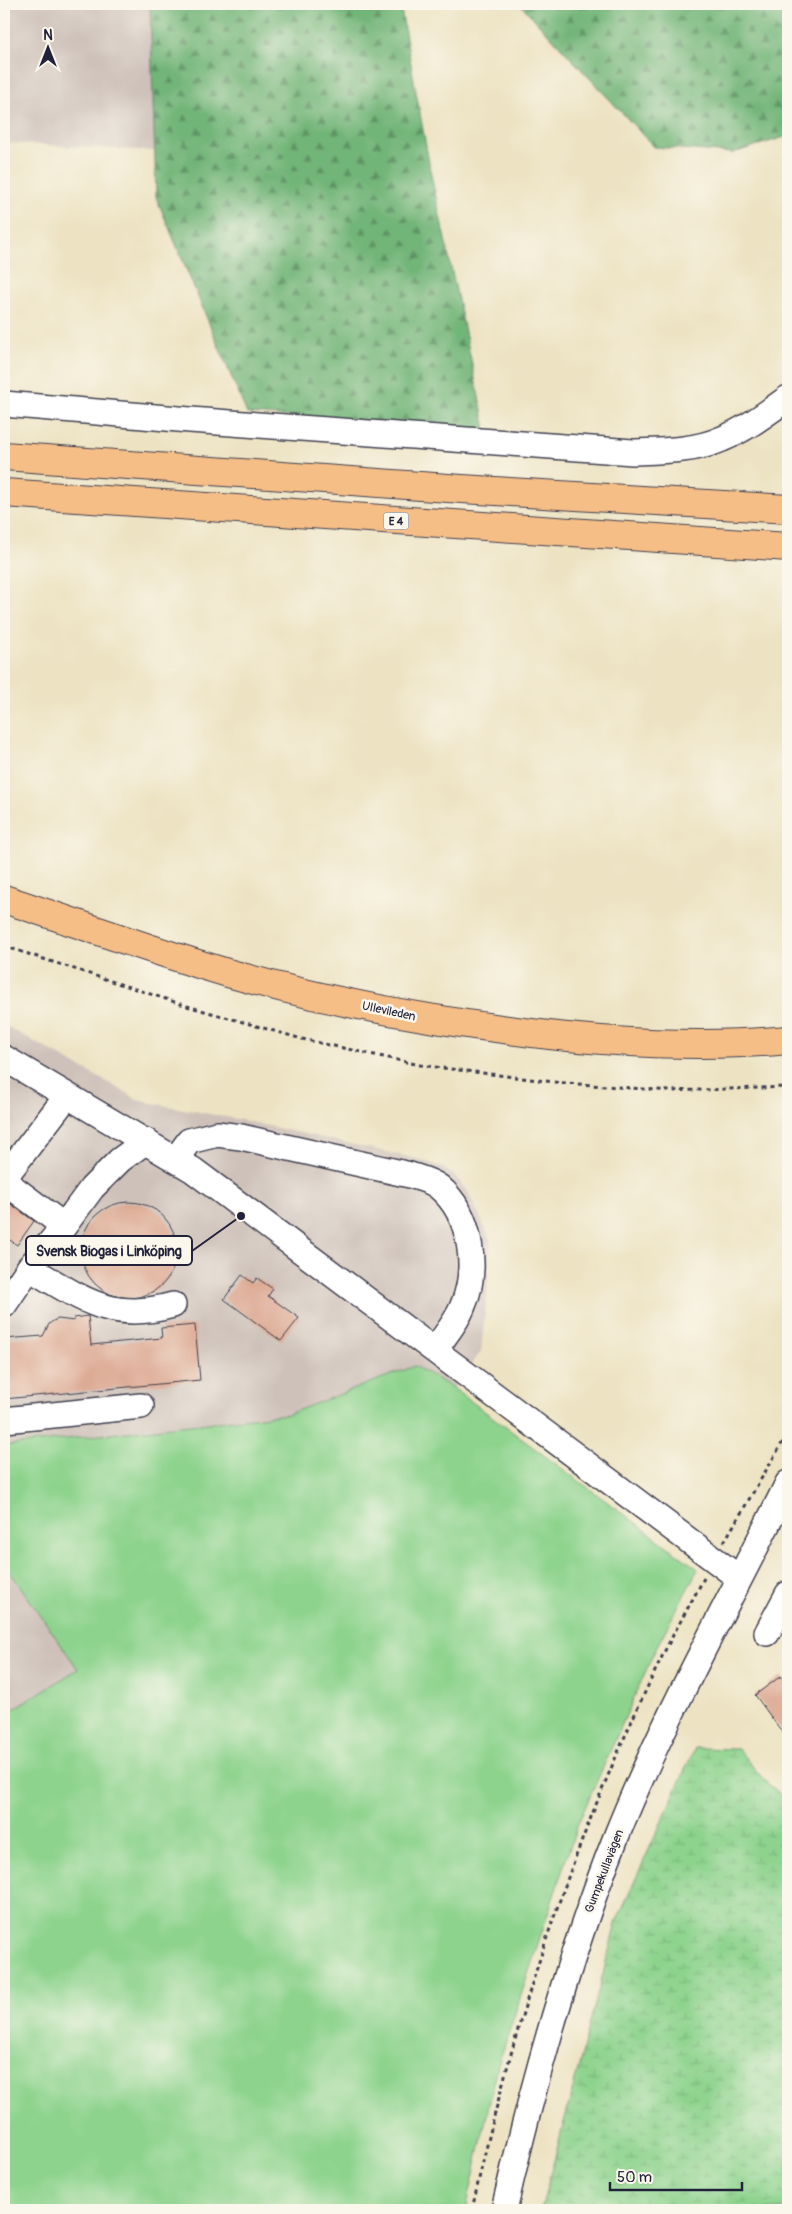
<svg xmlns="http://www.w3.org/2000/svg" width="792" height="2214" font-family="Pangolin,sans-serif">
<defs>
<pattern id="forest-firs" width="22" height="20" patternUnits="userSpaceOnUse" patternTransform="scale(1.25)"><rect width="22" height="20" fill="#72b578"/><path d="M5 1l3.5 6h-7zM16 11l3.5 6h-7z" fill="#5d9364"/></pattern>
<pattern id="wetland-marsh" width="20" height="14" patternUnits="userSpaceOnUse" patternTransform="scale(1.25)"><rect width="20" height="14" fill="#8dd38d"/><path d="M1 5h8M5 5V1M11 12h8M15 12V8" fill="none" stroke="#79b57b"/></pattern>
</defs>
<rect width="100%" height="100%" fill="#fbf7ec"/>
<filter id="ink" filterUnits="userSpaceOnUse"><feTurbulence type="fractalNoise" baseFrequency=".02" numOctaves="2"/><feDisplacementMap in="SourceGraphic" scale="10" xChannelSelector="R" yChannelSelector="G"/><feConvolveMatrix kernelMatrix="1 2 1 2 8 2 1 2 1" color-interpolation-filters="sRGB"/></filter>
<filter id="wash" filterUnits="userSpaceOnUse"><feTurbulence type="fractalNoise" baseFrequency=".0096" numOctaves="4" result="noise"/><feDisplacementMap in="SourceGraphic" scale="20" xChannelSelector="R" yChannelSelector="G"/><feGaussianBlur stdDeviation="1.12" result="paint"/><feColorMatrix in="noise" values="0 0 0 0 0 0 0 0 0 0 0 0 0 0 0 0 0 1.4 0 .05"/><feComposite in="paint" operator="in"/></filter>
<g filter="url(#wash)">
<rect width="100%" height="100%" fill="#ede3c3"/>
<g fill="#cec1b9">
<polygon points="4,4 150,4 156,151 4,143"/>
<polygon points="4,1025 141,1101 242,1120 418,1159 441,1167 454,1175 468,1192 490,1239 487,1292 481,1352 453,1388 415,1366 288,1414 4,1446"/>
<polygon points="4,1563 78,1669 4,1715"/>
</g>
<polygon fill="#8dd38d" stroke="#587a64" points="415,1366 453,1388 698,1569 656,1648 577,1826 498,2065 466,2210 4,2210 4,1715 78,1669 4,1563 4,1446 288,1414"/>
<g fill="url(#forest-firs)" stroke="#4a6c5a">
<polygon points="150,4 400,4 432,179 486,429 247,414 156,197"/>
<polygon points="520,4 788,4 788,136 733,153 654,147"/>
</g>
<polygon fill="url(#wetland-marsh)" stroke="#587a64" points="695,1748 738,1749 764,1780 788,1801 788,2210 541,2210 617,1920"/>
<g id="blocks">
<g fill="#dca892">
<polygon points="4,1199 34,1221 17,1245 4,1236"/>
<circle cx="129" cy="1250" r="48"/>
<polygon points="242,1275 253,1283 257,1278 273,1289 268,1296 299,1318 281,1341 224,1299"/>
<polygon points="88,1316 91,1345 162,1338 161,1328 195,1325 200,1380 4,1399 4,1339 43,1336 49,1324 53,1321 58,1319 74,1321 74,1318"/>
<polygon points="781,1676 788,1686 788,1740 755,1695"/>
</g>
</g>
</g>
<g filter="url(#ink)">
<use href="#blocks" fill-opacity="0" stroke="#403f4f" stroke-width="1"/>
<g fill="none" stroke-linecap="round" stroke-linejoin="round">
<g stroke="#403f4f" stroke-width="28">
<g id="minor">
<path d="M 4,404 L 190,420 L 633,452 C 662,451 695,451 722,439 C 746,429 767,413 788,398"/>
<polyline points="4,1058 193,1170 739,1578"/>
<path d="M 176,1159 L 189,1141 L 217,1134 L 241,1137 L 410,1175 C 419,1178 432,1181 439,1187 C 472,1215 479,1270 462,1308 C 456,1323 444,1336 435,1350"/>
<polyline points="4,1178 67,1096"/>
<polyline points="4,1181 64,1226"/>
<polyline points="29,1268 64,1226 92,1188 120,1160 146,1141"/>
<path d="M 4,1305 L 29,1268 C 82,1298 110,1323 173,1305"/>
<polyline points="4,1420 141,1406"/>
<polyline points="767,1633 788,1594"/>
<path d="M 504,2210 C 533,2083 568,1958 616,1837 C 665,1715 730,1601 788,1483"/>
</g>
</g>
<g stroke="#403f4f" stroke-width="30">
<path id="major" d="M 4,899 C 68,920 131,943 195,963 C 295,995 399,1015 502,1029 C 596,1042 694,1049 788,1040"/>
</g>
<g stroke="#403f4f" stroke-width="30">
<g id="highway">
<polyline points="4,456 462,489 788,509"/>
<polyline points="4,493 788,547"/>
</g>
</g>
<g stroke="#403f4f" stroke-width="3" stroke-dasharray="4 4" stroke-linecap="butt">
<polyline points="4,946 187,1006 302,1039 420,1065 553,1082 670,1091 788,1087"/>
<polyline points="724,1542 788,1433"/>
<path d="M 472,2210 C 513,2022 574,1838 658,1665 C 672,1635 689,1607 704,1578"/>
</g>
<use href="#minor" stroke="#fff" stroke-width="25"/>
<use href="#major" stroke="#f6be87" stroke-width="28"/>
<use href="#highway" stroke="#f6be87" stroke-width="28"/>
</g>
</g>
<g text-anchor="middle" stroke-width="5" stroke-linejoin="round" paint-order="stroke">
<rect fill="#fbf7ec" stroke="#636270" stroke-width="1" x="383.5" y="512.5" width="25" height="17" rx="4"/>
<g font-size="11" font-weight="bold" fill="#22223b">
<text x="396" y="525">E 4</text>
</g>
<g font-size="12" fill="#22223b" stroke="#fbf7ec">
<text transform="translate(389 1011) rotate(12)" y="4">Ullevileden</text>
<text transform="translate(604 1871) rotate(-69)" y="4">Gumpekullavägen</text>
</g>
</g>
<path fill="none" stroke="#22223b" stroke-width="2" d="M241 1216L192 1251"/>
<circle fill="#22223b" stroke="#fbf7ec" stroke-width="2" cx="241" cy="1216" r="5"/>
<rect fill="#fbf7ec" stroke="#22223b" stroke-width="2" x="26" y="1236" width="166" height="29" rx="5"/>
<g font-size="14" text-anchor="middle" font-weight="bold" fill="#22223b">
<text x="109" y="1256">Svensk Biogas i Linköping</text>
</g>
<rect width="792" height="2214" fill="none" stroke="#fbf7ec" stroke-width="20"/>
<g transform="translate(48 48)" stroke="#fbf7ec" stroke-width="4" paint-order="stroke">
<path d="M0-4L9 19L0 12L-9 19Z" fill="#22223b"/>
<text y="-8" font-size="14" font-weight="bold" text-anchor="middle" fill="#22223b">N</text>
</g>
<path d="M610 2182v8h132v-8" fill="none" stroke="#22223b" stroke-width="2.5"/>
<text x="617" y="2182" font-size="15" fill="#22223b" stroke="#fbf7ec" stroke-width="4" paint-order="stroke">50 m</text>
</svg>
